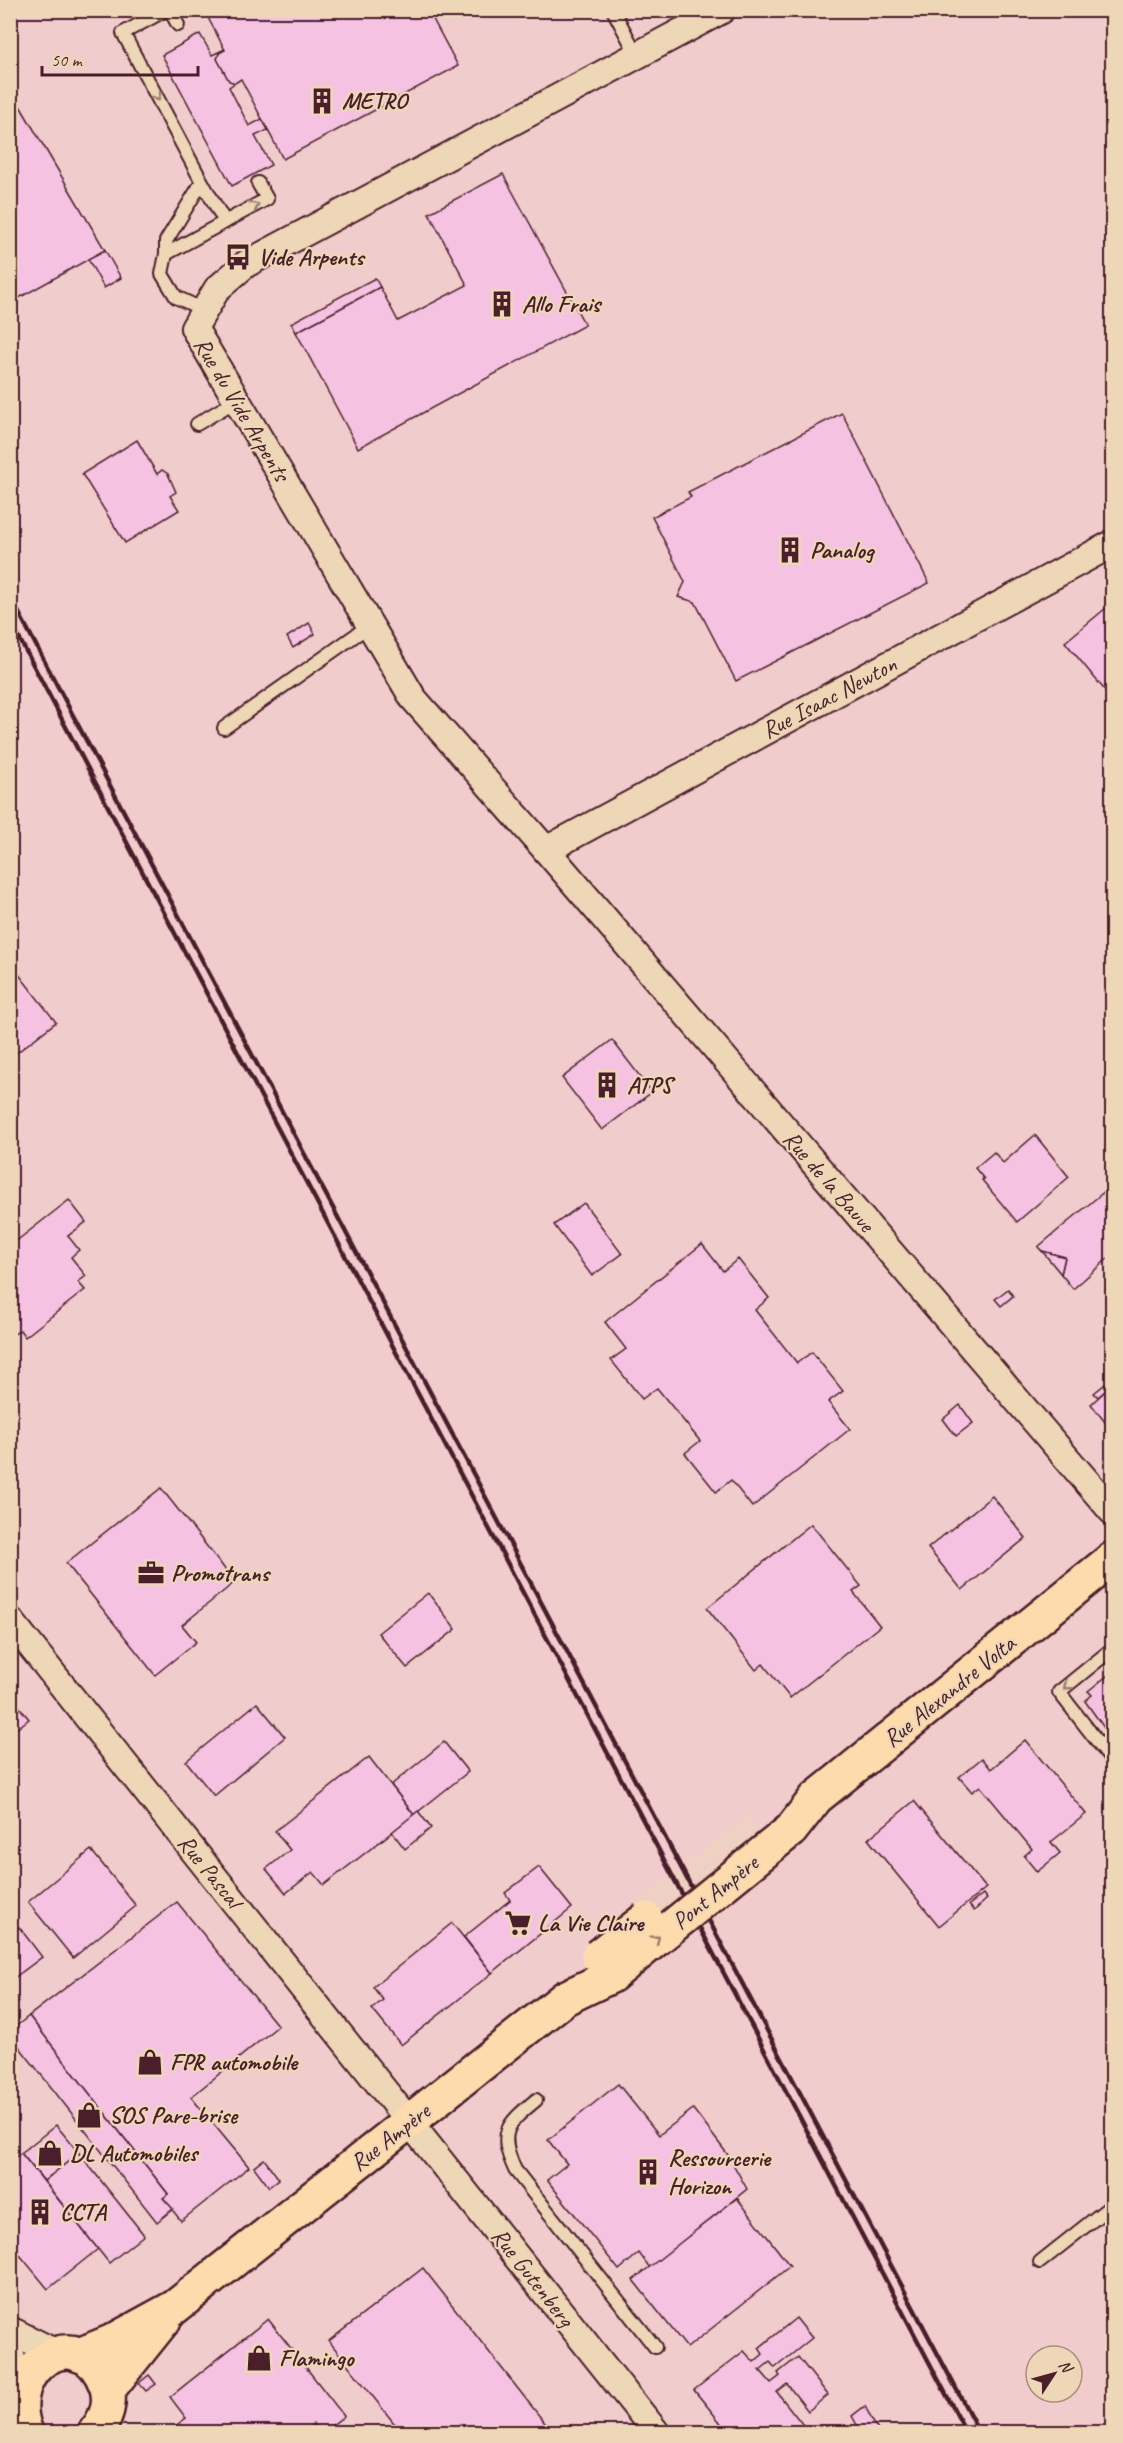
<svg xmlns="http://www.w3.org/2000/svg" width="1123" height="2443" font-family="Caveat,sans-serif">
<rect width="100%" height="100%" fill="#efd1c3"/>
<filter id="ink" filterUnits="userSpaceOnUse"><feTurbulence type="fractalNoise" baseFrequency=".0167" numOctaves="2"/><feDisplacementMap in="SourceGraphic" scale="12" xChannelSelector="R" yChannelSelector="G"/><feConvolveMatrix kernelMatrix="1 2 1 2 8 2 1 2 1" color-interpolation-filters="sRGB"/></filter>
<g filter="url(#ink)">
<path fill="#f1cccc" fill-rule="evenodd" d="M 11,11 L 1112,11 L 1112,2432 L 11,2432 ZM 749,1814 L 773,1859 L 639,1967 L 613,1920 ZM 1036,2356 L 1072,2356 L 1072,2392 L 1036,2392 Z"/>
<g fill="#f5c2e1" stroke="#4a1f2b" stroke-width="1.5">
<polygon points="207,10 428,10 458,66 283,159 241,79 235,83 229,81 217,59 219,53 225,50 205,12"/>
<polygon points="200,34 212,55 225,49 219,53 217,59 229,81 235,83 241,79 229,87 249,126 262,119 268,130 255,136 271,165 232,186 162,55"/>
<polygon points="10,89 105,250 10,303"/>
<polygon points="503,174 585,325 358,448 296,332 380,287 398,321 467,285 429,213"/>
<polygon points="105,250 121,278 104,288 88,259"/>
<polygon points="375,278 380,287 296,332 291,323"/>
<polygon points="842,413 929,583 736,681 695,602 678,597 685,582 652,517 691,497 688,492"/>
<polygon points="137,440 157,474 162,470 168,474 176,492 170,496 179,510 125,543 82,474"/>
<polygon points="1112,603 1112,699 1065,642"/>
<polygon points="309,623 315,634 293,648 287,637"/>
<polygon points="10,963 56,1022 10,1058"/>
<polygon points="612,1040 652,1092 602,1130 562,1078"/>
<polygon points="1035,1135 1069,1177 1017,1222 982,1180 984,1179 975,1168 994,1152 1003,1163"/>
<polygon points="1112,1185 1112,1255 1073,1289 1061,1274 1065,1257 1042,1251 1038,1247"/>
<polygon points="69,1200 86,1222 68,1236 79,1250 71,1257 86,1276 78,1282 85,1290 25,1337 20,1330 10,1337 10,1246"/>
<polygon points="584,1203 622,1254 592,1276 554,1225"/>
<polygon points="702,1244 723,1271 738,1259 769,1298 755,1310 797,1363 812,1352 843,1391 828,1402 850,1429 752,1507 731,1480 716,1492 685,1453 700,1441 657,1388 642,1399 611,1360 626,1349 605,1322"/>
<polygon points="1042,1251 1065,1257 1061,1274"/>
<polygon points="1008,1289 1013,1296 1001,1306 995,1299"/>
<polygon points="1110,1380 1112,1385 1098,1397 1094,1393"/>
<polygon points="1112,1385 1112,1431 1091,1404"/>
<polygon points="960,1405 973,1423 956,1436 943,1419"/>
<polygon points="161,1488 235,1582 182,1625 196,1642 155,1675 66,1563"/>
<polygon points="992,1496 1026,1538 962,1590 928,1548"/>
<polygon points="811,1524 861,1586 853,1592 880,1626 790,1698 763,1664 756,1670 707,1608"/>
<polygon points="428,1593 456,1629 407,1668 378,1633"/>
<polygon points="1112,1672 1112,1739 1085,1701 1092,1695 1088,1691"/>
<polygon points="10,1696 29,1719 10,1734"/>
<polygon points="257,1703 285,1737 214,1796 186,1761"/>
<polygon points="1025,1740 1086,1814 1051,1842 1060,1853 1037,1872 1024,1856 1032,1849 980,1786 972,1792 959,1777 982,1758 991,1769"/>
<polygon points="444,1742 468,1772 414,1815 391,1785"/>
<polygon points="369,1757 414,1815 324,1885 313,1872 286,1893 266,1869 290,1850 275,1831"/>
<polygon points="914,1801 986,1888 939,1926 868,1839"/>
<polygon points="418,1811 431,1828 405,1849 392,1832"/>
<polygon points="91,1850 136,1906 73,1958 28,1902"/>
<polygon points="539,1867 572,1908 492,1973 464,1937 510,1900 505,1893"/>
<polygon points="983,1894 987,1899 974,1911 969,1905"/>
<polygon points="177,1902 278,2026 191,2097 249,2167 181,2221 163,2198 168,2194 29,2016"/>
<polygon points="452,1923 492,1973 401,2045 372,2009 383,2000 373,1987"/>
<polygon points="19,1927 42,1957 10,1981 10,1933"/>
<polygon points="29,2016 168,2194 163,2198 173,2209 157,2222 10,2035 10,2031"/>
<polygon points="618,2084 659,2135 693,2109 728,2155 747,2189 650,2268 639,2253 619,2270 547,2180 567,2164 548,2140"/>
<polygon points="56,2125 79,2153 44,2181 21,2153"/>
<polygon points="21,2153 98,2249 48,2289 10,2243 10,2161"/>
<polygon points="79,2153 144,2235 109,2263 44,2181"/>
<polygon points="264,2159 279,2179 269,2187 254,2167"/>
<polygon points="737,2198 790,2266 687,2348 633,2280"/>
<polygon points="423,2268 552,2432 401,2432 329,2341"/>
<polygon points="796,2318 812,2338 775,2368 770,2362 760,2370 771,2383 780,2376 778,2373 798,2357 828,2395 808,2411 787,2384 777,2392 803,2425 793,2432 728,2432 694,2390 744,2351 754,2362 763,2354 759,2348"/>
<polygon points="268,2319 344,2416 323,2432 320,2432 313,2424 302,2432 172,2432 170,2430 186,2418 170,2397"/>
<polygon points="149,2375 156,2384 146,2391 139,2383"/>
<polygon points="865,2406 872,2420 879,2432 861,2432 852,2416"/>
</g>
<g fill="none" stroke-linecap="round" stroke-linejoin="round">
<g stroke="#4a1f2b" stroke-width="16">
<g id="service">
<polyline points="166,10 123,33 202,182 166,241 166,254 162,274 176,297 204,310"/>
<polyline points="170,10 178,25"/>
<polyline points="613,10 637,55"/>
<polyline points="202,182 225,222"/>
<polyline points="166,254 267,199 258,183"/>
<polyline points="197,424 237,400"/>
<polyline points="224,728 370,625"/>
<polyline points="1112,1649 1059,1692 1112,1760"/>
<path d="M 536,2100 C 506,2125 498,2132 515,2170 L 655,2347"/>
<polyline points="1040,2262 1112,2205"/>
</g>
</g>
<g stroke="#4a1f2b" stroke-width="30">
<g id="minor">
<polyline points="722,10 246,264 217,289 194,328 413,698 546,850 1112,1511"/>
<polyline points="546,850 1112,544"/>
<polyline points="10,1620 656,2432"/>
<polyline points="10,2330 54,2352"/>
<polyline points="10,2350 17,2379"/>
</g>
</g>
<g stroke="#4a1f2b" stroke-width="38">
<g id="primary">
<polyline points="791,1830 816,1798 1112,1559"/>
<polyline points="79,2355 113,2341 175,2307 565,1998 611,1976"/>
<polyline points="108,2390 164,2320"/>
<path d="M 26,2432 C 0,2367 80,2316 106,2385 C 112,2402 106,2419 95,2432"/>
</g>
</g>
<use href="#service" stroke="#edd7b6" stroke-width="12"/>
<use href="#minor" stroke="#edd7b6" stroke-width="26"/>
<use href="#primary" stroke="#fedbac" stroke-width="33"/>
<g stroke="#4a1f2b" stroke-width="4.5">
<polyline points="10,596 979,2432"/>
<polyline points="10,621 966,2432"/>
</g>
<g stroke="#4a1f2b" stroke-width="38" stroke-linecap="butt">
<g id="primary-bridge">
<polyline points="598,1956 646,1919"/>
<polyline points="611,1976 791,1830"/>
</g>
</g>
<use href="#primary-bridge" stroke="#fedbac" stroke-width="33"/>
</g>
<defs><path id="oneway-chevron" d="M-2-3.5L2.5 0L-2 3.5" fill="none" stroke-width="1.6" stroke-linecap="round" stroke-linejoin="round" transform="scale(1.5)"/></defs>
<g stroke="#9c7b70">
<use href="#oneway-chevron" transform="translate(157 97) rotate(62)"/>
<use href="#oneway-chevron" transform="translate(255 206) rotate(-29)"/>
<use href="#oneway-chevron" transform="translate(1067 1686) rotate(141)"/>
</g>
<use stroke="#a47d6c" href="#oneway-chevron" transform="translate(656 1939) rotate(-39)"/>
</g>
<defs>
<g id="building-bare" transform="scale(2.07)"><path d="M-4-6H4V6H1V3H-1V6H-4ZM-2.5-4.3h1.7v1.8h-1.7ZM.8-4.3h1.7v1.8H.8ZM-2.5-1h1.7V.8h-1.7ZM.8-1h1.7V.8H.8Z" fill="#4a1f2b" stroke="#edd7b6" stroke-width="2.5" paint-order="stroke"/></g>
<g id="bus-bare" transform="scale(2.07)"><path d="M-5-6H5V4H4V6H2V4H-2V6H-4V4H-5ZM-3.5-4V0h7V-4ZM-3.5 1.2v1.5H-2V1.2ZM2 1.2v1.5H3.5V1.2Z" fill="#4a1f2b" stroke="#edd7b6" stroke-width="2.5" paint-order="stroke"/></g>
<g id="office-bare" transform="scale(2.07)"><path d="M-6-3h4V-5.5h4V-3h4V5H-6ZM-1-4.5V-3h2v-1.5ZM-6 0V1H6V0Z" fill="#4a1f2b" stroke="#edd7b6" stroke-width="2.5" paint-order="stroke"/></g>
<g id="supermarket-bare" transform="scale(2.07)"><path d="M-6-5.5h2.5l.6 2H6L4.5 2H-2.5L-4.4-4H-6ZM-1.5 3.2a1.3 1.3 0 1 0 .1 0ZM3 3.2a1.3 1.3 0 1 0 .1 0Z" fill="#4a1f2b" stroke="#edd7b6" stroke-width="2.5" paint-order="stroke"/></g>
<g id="shop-bare" transform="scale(2.07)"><path d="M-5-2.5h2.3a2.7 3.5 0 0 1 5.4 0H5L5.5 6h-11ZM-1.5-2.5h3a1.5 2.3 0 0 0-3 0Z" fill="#4a1f2b" stroke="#edd7b6" stroke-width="2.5" paint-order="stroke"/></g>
</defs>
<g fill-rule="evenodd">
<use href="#building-bare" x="322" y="101"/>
<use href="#bus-bare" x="238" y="257"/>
<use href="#building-bare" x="502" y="304"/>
<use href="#building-bare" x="790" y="550"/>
<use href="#building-bare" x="607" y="1085"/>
<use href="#office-bare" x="151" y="1573"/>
<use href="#supermarket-bare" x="518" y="1923"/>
<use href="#shop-bare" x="150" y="2062"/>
<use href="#shop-bare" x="89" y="2115"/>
<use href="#shop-bare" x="50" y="2153"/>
<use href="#building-bare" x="648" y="2172"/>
<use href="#building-bare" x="40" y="2212"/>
<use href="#shop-bare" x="259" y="2358"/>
</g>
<g text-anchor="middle" stroke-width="4.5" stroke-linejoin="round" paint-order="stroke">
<g font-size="24" font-weight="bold" fill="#4a1f2b" stroke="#edd7b6" text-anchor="start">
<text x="342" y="109">METRO</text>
<text x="258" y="265">Vide Arpents</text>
<text x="522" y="312">Allo Frais</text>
<text x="810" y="558">Panalog</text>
<text x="627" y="1093">ATPS</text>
<text x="171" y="1581">Promotrans</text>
<text x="538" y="1931">La Vie Claire</text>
<text x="170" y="2070">FPR automobile</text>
<text x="109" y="2123">SOS Pare-brise</text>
<text x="70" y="2161">DL Automobiles</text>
<text x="668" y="2166">Ressourcerie<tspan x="668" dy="28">Horizon</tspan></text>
<text x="60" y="2220">CCTA</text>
<text x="279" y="2366">Flamingo</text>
</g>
<g font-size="24" fill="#4a1f2b" stroke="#edd7b6">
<text transform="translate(242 409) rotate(59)" y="8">Rue du Vide Arpents</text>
<text transform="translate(829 697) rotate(-28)" y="8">Rue Isaac Newton</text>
<text transform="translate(829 1181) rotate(49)" y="8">Rue de la Bauve</text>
<text transform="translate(949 1691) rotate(-39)" y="8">Rue Alexandre Volta</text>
<text transform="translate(210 1871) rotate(51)" y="8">Rue Pascal</text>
<text transform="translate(715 1892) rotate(-39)" y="8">Pont Ampère</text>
<text transform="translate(390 2137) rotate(-38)" y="8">Rue Ampère</text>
<text transform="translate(533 2277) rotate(52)" y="8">Rue Gutenberg</text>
</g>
</g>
<rect width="1123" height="2443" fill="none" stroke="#edd7b6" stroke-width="36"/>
<rect x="18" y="18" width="1087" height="2407" fill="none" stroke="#4a1f2b" stroke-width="2" filter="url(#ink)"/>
<g transform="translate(1054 2374) rotate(54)"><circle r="28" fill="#edd7b6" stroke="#ac8d7e" stroke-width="1.5"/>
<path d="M0-4.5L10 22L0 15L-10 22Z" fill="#4a1f2b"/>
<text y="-9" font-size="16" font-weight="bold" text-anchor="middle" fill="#4a1f2b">N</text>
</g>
<path d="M42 66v9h156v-9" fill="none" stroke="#4a1f2b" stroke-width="3"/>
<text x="51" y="66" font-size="18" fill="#4a1f2b" stroke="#edd7b6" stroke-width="4.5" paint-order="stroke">50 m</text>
</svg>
